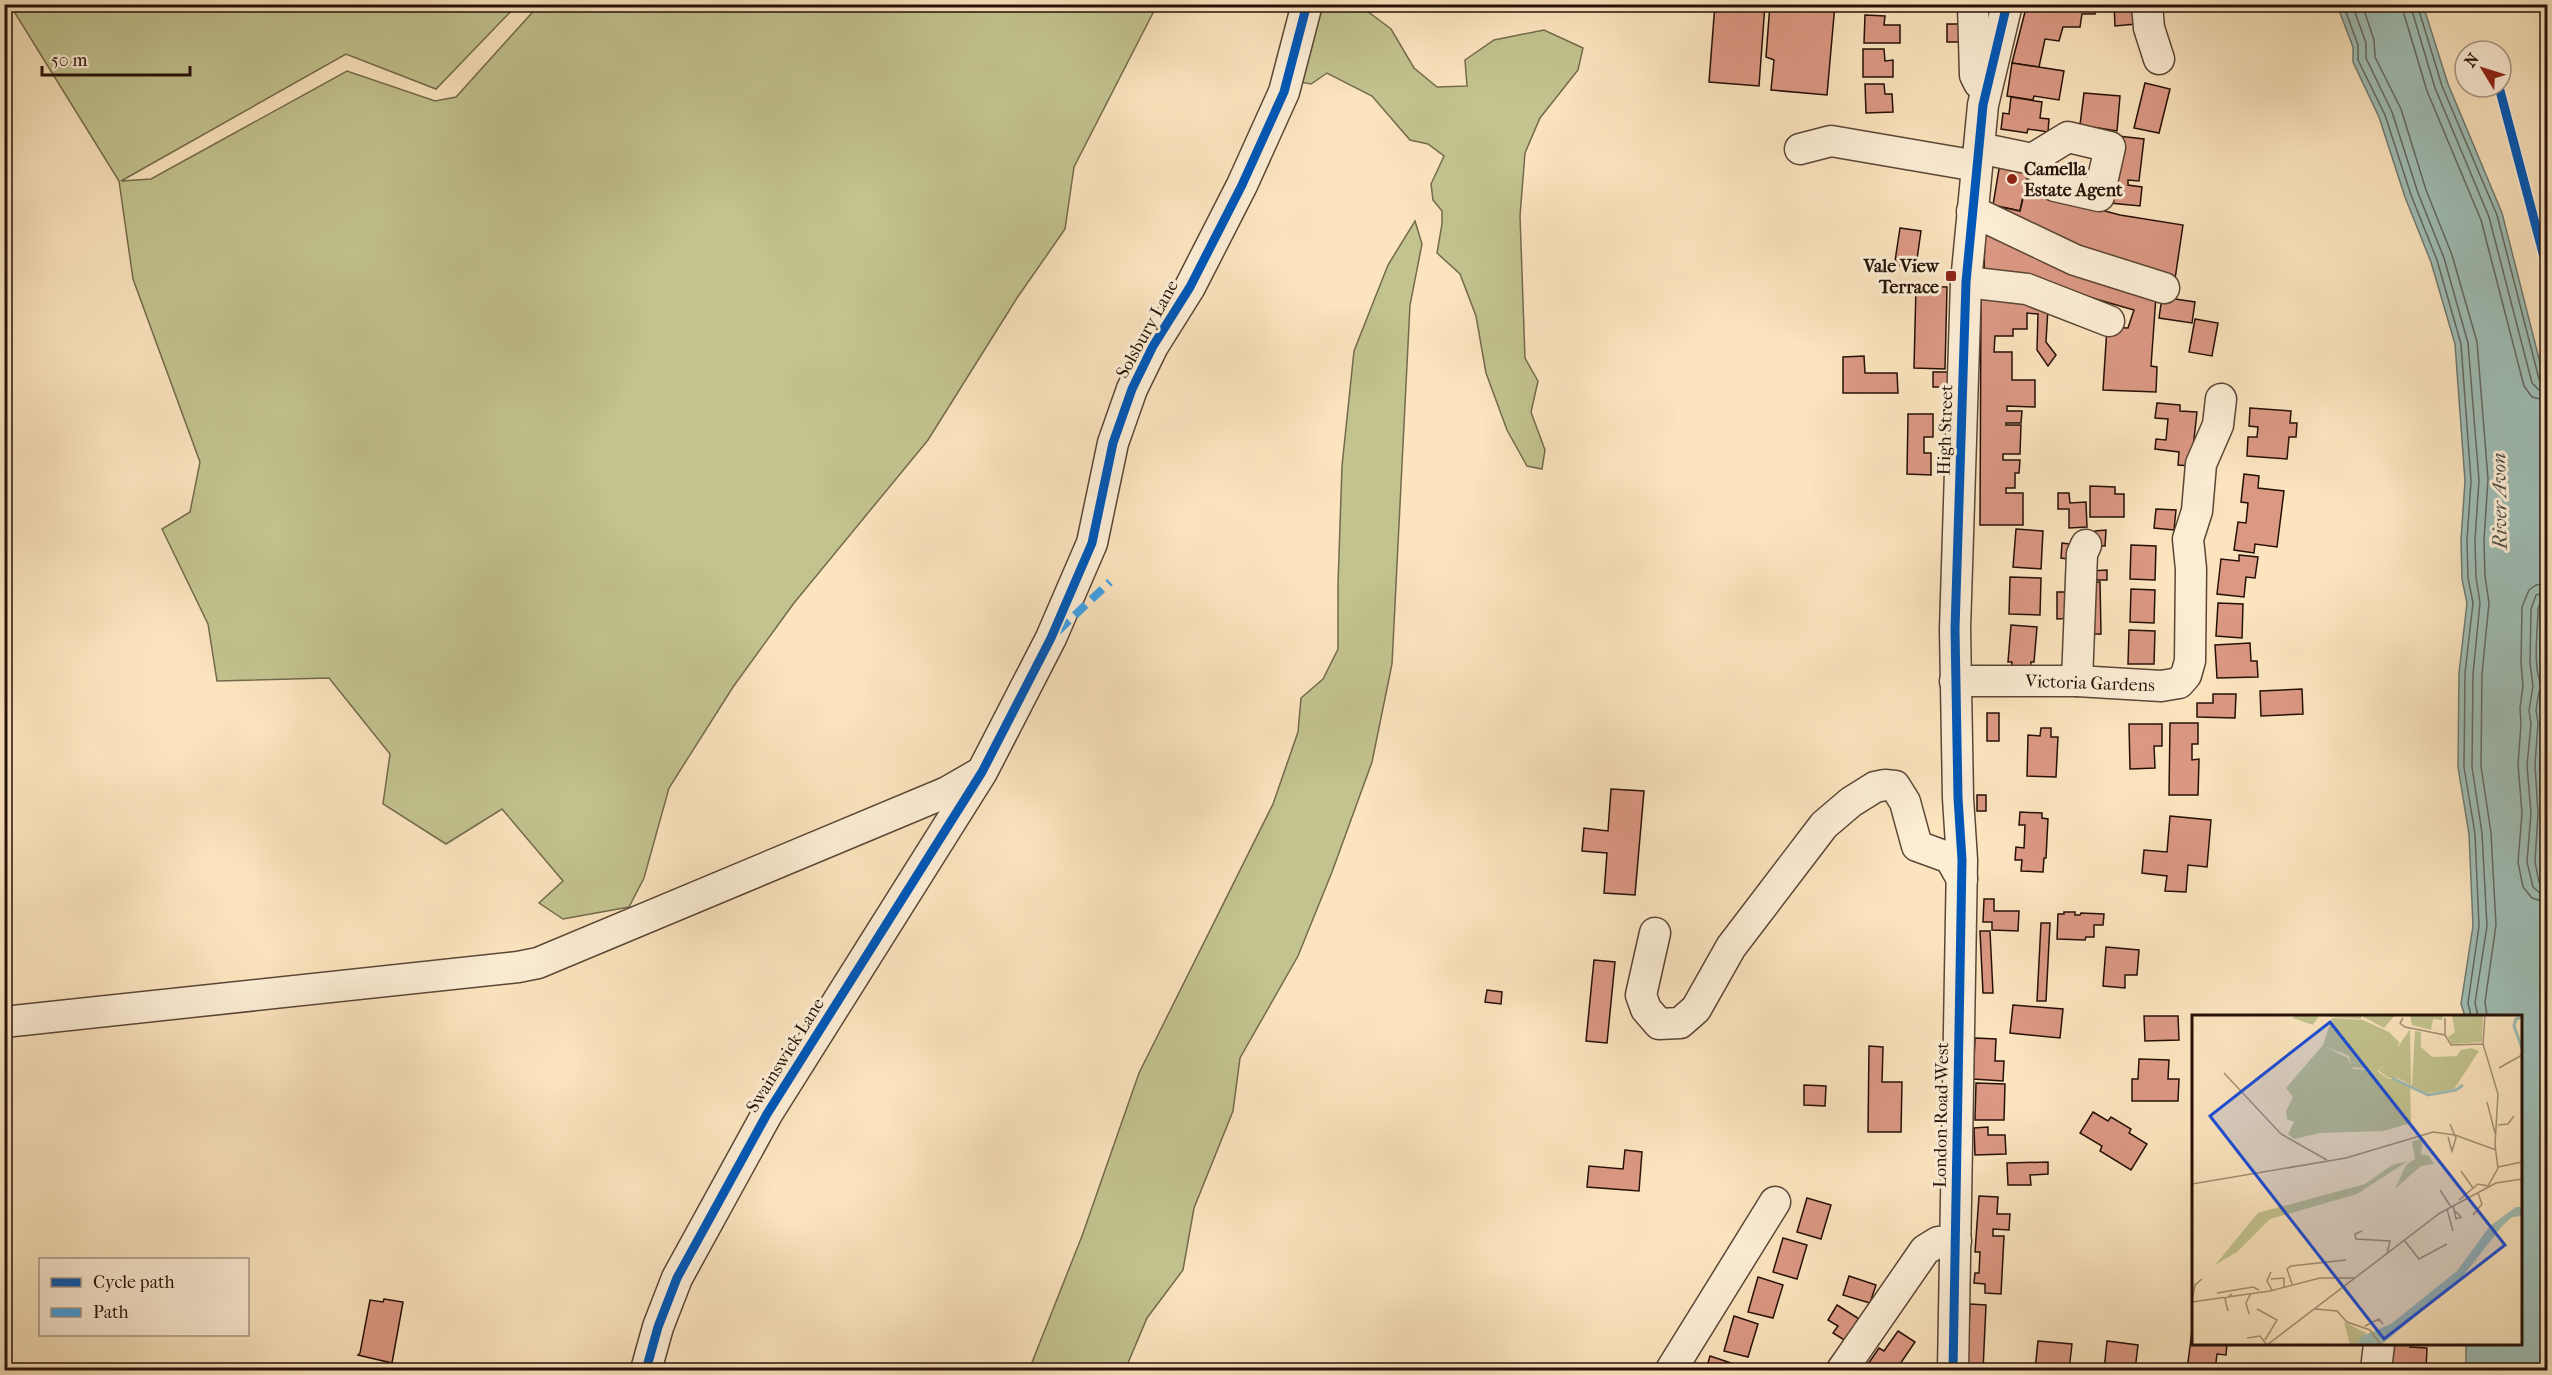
<svg xmlns="http://www.w3.org/2000/svg" width="2552" height="1375" font-family="'IM FELL French Canon',serif">
<rect width="100%" height="100%" fill="#fbe4be"/>
<filter id="stains"><feTurbulence type="fractalNoise" baseFrequency=".00333" numOctaves="4"/><feColorMatrix values="0 0 0 0 .2 0 0 0 0 .09 0 0 0 0 .02 0 0 0 .5 -.17"/></filter>
<radialGradient id="worn" r=".72"><stop offset=".6" stop-color="#630" stop-opacity="0"/><stop offset="1" stop-color="#630" stop-opacity=".3"/></radialGradient>
<g fill="#c2c38f" stroke="#746a4c" stroke-width="1.5">
<polygon points="10,5 517,5 436,89 346,54 121,181 151,179 347,71 435,101 456,97 539,5 1157,5 1074,167 1065,229 1017,298 928,440 794,603 733,687 669,788 644,878 629,907 563,919 539,903 563,881 502,809 446,844 383,804 390,754 329,678 217,681 208,624 162,529 190,512 200,462 133,279 119,181"/>
<polygon points="1322,5 1359,5 1391,29 1414,68 1437,87 1467,86 1465,60 1494,40 1544,30 1583,48 1578,70 1540,118 1525,153 1520,216 1525,358 1538,381 1531,412 1545,450 1542,469 1527,466 1507,430 1486,373 1476,316 1460,274 1437,253 1442,224 1442,211 1433,200 1431,184 1444,156 1428,144 1410,140 1372,96 1327,73 1311,84 1300,82"/>
<polygon points="1415,221 1422,244 1410,305 1392,664 1372,762 1332,872 1298,956 1240,1058 1233,1111 1194,1208 1183,1270 1147,1318 1125,1370 1029,1370 1082,1236 1139,1073 1273,804 1298,732 1301,698 1323,679 1338,649 1338,584 1342,466 1354,351 1388,265"/>
</g>
<polygon fill="#9fbeb6" stroke="#6f7970" stroke-width="1.5" points="2337,5 2423,5 2448,84 2502,213 2547,390 2548,590 2544,609 2545,688 2542,711 2544,723 2540,765 2544,813 2541,861 2548,898 2547,1370 2455,1370 2466,1362 2466,1344 2520,1344 2520,1016 2465,1016 2461,1004 2473,926 2469,834 2458,767 2459,673 2467,603 2462,579 2461,540 2465,481 2455,344 2431,262 2405,197 2379,117 2353,62 2353,47"/>
<g fill="none" stroke-linecap="round" stroke-linejoin="round">
<g stroke="#62685f" stroke-width="1.5">
<polyline points="2343,4 2358,45 2358,60 2385,115 2411,195 2437,260 2461,344 2471,481 2467,540 2468,578 2473,603 2465,673 2464,767 2475,834 2479,926 2468,1003 2471,1016"/>
<polyline points="2352,4 2366,43 2366,58 2392,112 2418,193 2444,258 2468,343 2479,480 2475,540 2476,577 2480,603 2473,674 2472,767 2482,833 2487,926 2475,1003 2478,1016"/>
<polyline points="2362,4 2374,40 2375,57 2401,109 2426,190 2452,255 2477,342 2488,479 2484,540 2485,576 2489,603 2482,674 2481,766 2491,833 2496,925 2485,1002 2487,1016"/>
<polyline points="2401,4 2427,91 2481,220 2524,386 2532,397 2548,401"/>
<polyline points="2410,4 2435,88 2489,217 2532,383 2539,390 2548,392"/>
<polyline points="2417,4 2442,86 2497,215 2539,379 2542,384 2548,385"/>
<polyline points="2548,583 2536,585 2529,590 2522,607 2521,663 2523,686 2520,708 2521,724 2518,764 2522,813 2518,862 2523,887 2532,898 2548,903"/>
<polyline points="2548,592 2536,595 2531,609 2530,663 2533,686 2529,711 2531,724 2527,766 2531,813 2527,862 2533,887 2540,893 2548,894"/>
<path d="M 2548,599 L 2541,601 L 2538,609 C 2538,628 2532,670 2542,686 L 2539,692 L 2536,710 L 2538,723 L 2535,765 L 2538,813 L 2535,862 L 2539,882 L 2548,886"/>
</g>
</g>
<g fill="#db9883" stroke="#261108" stroke-width="1.5">
<polygon points="1715,4 1765,4 1759,86 1709,82"/>
<polygon points="1770,4 1835,4 1827,95 1771,90 1774,60 1766,57"/>
<polygon points="2027,4 2096,4 2095,14 2082,14 2080,27 2063,27 2059,41 2045,39 2039,67 2012,63"/>
<polygon points="2114,4 2133,4 2136,24 2115,26"/>
<polygon points="1865,15 1885,16 1884,25 1900,25 1900,43 1864,43"/>
<rect x="1947" y="24" width="18" height="18"/>
<polygon points="1863,49 1884,49 1885,61 1893,60 1893,77 1863,77"/>
<polygon points="2012,63 2064,71 2059,100 2034,96 2033,100 2007,96"/>
<polygon points="2145,83 2170,89 2159,133 2134,128"/>
<polygon points="1865,84 1884,84 1885,94 1892,94 1893,112 1866,113"/>
<polygon points="2084,93 2120,96 2117,131 2080,125"/>
<polygon points="2011,97 2042,102 2040,118 2049,119 2048,132 2028,129 2027,133 2001,129 2003,113 2009,114"/>
<polygon points="2118,136 2144,139 2139,181 2128,180 2128,185 2142,187 2140,206 2110,203"/>
<polygon points="2000,163 2029,169 2020,211 1993,205"/>
<polygon points="2025,190 2120,215 2183,225 2175,279 2017,227 2004,218 2006,208 2020,211"/>
<polygon points="1900,228 1921,231 1917,259 1911,267 1896,265 1897,261 1895,261"/>
<polygon points="1985,229 2156,296 2151,366 2157,367 2156,392 2103,390 2107,327 2128,328 2134,310 2016,276 1984,275"/>
<polygon points="1916,286 1947,287 1945,369 1914,368"/>
<polygon points="2162,297 2195,302 2192,323 2159,318"/>
<polygon points="1981,298 2019,298 2048,308 2046,342 2056,355 2048,366 2037,350 2038,314 2027,313 2027,329 2013,329 2013,336 1995,336 1994,352 2012,352 2012,380 2035,380 2035,407 2007,406 2007,411 2022,411 2021,423 2006,423 2006,425 2021,425 2020,454 2003,454 2003,460 2020,460 2019,473 2015,473 2015,488 2006,488 2006,493 2023,493 2023,525 1980,525"/>
<polygon points="2195,319 2218,323 2212,356 2189,352"/>
<polygon points="1864,356 1865,373 1897,373 1898,393 1843,393 1843,357"/>
<rect x="1933" y="372" width="19" height="15"/>
<polygon points="2157,403 2180,405 2180,411 2197,412 2191,466 2178,465 2179,452 2155,449 2156,439 2166,440 2168,419 2155,418"/>
<polygon points="2250,408 2291,411 2290,423 2297,423 2296,437 2289,437 2287,459 2247,456 2248,437 2257,437 2258,427 2249,426"/>
<polygon points="1908,414 1933,414 1933,437 1924,437 1924,453 1931,453 1931,475 1907,474"/>
<polygon points="2244,474 2259,476 2258,488 2284,491 2277,547 2255,544 2254,553 2234,550 2238,522 2246,523 2248,503 2241,502"/>
<polygon points="2090,486 2115,487 2115,494 2124,494 2124,517 2090,517"/>
<polygon points="2058,493 2069,493 2070,503 2086,502 2087,527 2069,528 2069,509 2058,509"/>
<polygon points="2156,509 2176,510 2174,530 2154,528"/>
<polygon points="2016,529 2043,531 2041,569 2013,567"/>
<polygon points="2106,530 2105,546 2089,545 2095,531"/>
<polygon points="2062,543 2076,545 2074,560 2061,558"/>
<polygon points="2131,545 2156,546 2155,580 2130,579"/>
<polygon points="2239,555 2258,557 2255,578 2246,577 2244,597 2217,594 2221,559 2239,561"/>
<polygon points="2107,570 2107,580 2090,580 2090,571"/>
<polygon points="2010,577 2041,578 2040,615 2009,614"/>
<polygon points="2085,582 2100,582 2101,634 2086,634"/>
<polygon points="2131,589 2155,590 2154,623 2130,622"/>
<polygon points="2057,592 2074,592 2073,618 2057,619"/>
<polygon points="2218,603 2243,604 2242,638 2216,636"/>
<polygon points="2011,625 2037,627 2034,662 2031,662 2030,672 2011,671 2012,662 2008,662"/>
<polygon points="2129,630 2155,631 2154,664 2128,664"/>
<polygon points="2250,643 2251,661 2257,661 2258,677 2217,678 2215,645"/>
<polygon points="2302,689 2303,714 2261,716 2260,691"/>
<polygon points="2213,694 2236,694 2235,718 2197,717 2197,703 2213,703"/>
<rect x="1987" y="713" width="12" height="28"/>
<polygon points="2170,723 2198,723 2198,744 2192,744 2192,760 2199,759 2198,795 2169,795"/>
<polygon points="2129,724 2162,724 2162,746 2154,746 2155,768 2130,769"/>
<polygon points="2041,728 2051,728 2051,737 2058,737 2056,777 2027,776 2028,735 2040,736"/>
<polygon points="1611,789 1644,791 1635,895 1604,893 1607,853 1582,851 1584,828 1608,831"/>
<rect x="1977" y="795" width="9" height="16"/>
<polygon points="2020,812 2042,813 2042,818 2048,819 2046,858 2044,858 2043,872 2021,871 2022,860 2015,860 2016,847 2024,848 2025,825 2019,825"/>
<polygon points="2170,816 2211,820 2207,867 2188,865 2186,892 2165,891 2167,876 2142,873 2144,850 2167,852"/>
<polygon points="1984,899 1994,899 1994,911 2019,911 2018,931 1992,930 1992,922 1983,922"/>
<polygon points="2064,912 2075,912 2075,915 2080,915 2081,913 2104,914 2103,925 2094,925 2094,937 2086,937 2085,940 2057,939 2058,914 2064,914"/>
<polygon points="2041,923 2050,923 2046,1001 2037,1001"/>
<polygon points="1980,931 1990,931 1993,993 1983,993"/>
<polygon points="2106,947 2139,950 2137,975 2125,975 2125,988 2103,986"/>
<polygon points="1594,960 1615,962 1607,1043 1586,1041"/>
<polygon points="1487,990 1502,992 1501,1004 1485,1002"/>
<polygon points="2013,1005 2063,1009 2060,1038 2010,1033"/>
<polygon points="2144,1016 2178,1016 2179,1040 2145,1041"/>
<polygon points="1975,1038 1996,1039 1995,1061 2004,1061 2003,1081 1973,1079"/>
<polygon points="1869,1046 1883,1047 1882,1082 1902,1082 1901,1132 1868,1132"/>
<polygon points="2139,1059 2169,1060 2168,1079 2179,1079 2178,1101 2132,1101 2132,1079 2138,1079"/>
<polygon points="1976,1083 2005,1084 2004,1120 1975,1120"/>
<polygon points="1804,1085 1826,1086 1825,1106 1804,1105"/>
<polygon points="2093,1112 2108,1121 2111,1117 2131,1129 2129,1133 2147,1144 2131,1170 2100,1151 2102,1146 2080,1133"/>
<polygon points="1988,1127 1988,1135 2005,1135 2006,1154 1975,1155 1974,1128"/>
<polygon points="1625,1150 1642,1152 1639,1191 1587,1187 1589,1166 1623,1169"/>
<polygon points="2048,1162 2048,1174 2030,1175 2031,1185 2008,1185 2007,1163"/>
<polygon points="1979,1196 1998,1197 1997,1214 2010,1214 2009,1230 1993,1229 1993,1236 2004,1236 2001,1294 1985,1293 1985,1284 1974,1283 1975,1273 1979,1273 1980,1252 1975,1252"/>
<polygon points="1807,1198 1831,1205 1821,1239 1797,1232"/>
<polygon points="1783,1238 1807,1245 1797,1279 1773,1272"/>
<polygon points="1849,1276 1876,1285 1870,1303 1843,1295"/>
<polygon points="1758,1277 1783,1285 1773,1318 1748,1312"/>
<polygon points="384,1299 403,1302 392,1363 358,1355 360,1353 370,1300 383,1302"/>
<polygon points="1970,1304 1986,1305 1983,1370 1967,1370"/>
<polygon points="1837,1305 1864,1322 1846,1341 1833,1333 1838,1326 1828,1320"/>
<polygon points="1734,1316 1758,1324 1748,1357 1724,1351"/>
<polygon points="1898,1331 1915,1342 1900,1364 1903,1366 1900,1370 1878,1370 1868,1364 1879,1348 1884,1351"/>
<polygon points="2192,1331 2194,1344 2227,1344 2226,1355 2217,1354 2215,1370 2187,1370"/>
<polygon points="2038,1341 2072,1344 2069,1370 2035,1370"/>
<polygon points="2107,1341 2138,1345 2135,1370 2104,1370"/>
<polygon points="2388,1344 2411,1344 2410,1347 2427,1348 2426,1370 2386,1370"/>
<polygon points="1710,1356 1734,1364 1732,1370 1706,1370"/>
</g>
<g fill="none" stroke-linecap="round" stroke-linejoin="round">
<g stroke="#5b4636" stroke-width="33">
<g id="minor">
<polyline points="1973,4 1975,75 1979,83 1984,83"/>
<polyline points="2147,4 2149,28 2159,59"/>
<polyline points="1979,148 2032,159 2055,186 2099,196 2110,147 2068,137 2032,159"/>
<polyline points="1800,149 1831,141 1977,166"/>
<polyline points="1972,211 2075,260 2164,288"/>
<polyline points="1966,282 2027,289 2109,321"/>
<polyline points="1955,681 2077,681 2161,686 2179,683 2186,675 2190,661 2191,569 2188,539 2197,511 2201,464 2218,425 2221,399"/>
<polyline points="2077,681 2082,554 2086,545"/>
<polyline points="1655,933 1641,995 1646,1009 1659,1024 1680,1023 1696,1009 1731,947 1824,825 1851,802 1875,787 1885,785 1895,786 1905,802 1917,846 1950,858 1962,879"/>
<polyline points="4,1022 518,967 538,963 947,792 980,773"/>
<polyline points="646,1370 658,1327 677,1278 767,1114 982,772 1051,638 1092,543 1113,443 1132,389 1153,346 1190,287 1242,185 1284,92 1307,4"/>
<polyline points="1671,1370 1775,1202"/>
<polyline points="1842,1370 1925,1250 1938,1242 1956,1241"/>
<polyline points="1953,1370 1962,860 1958,798 1955,629 1966,282 1983,105 2007,4"/>
<polyline points="2376,1370 2379,1344"/>
</g>
</g>
<use href="#minor" stroke="#fcedd5" stroke-width="30"/>
<polyline stroke="#3ea1e9" stroke-width="8" stroke-dasharray="15 8" stroke-linecap="butt" points="1058,631 1110,582"/>
<g stroke="#fcedd5" stroke-width="13">
<g id="cycleway">
<polyline points="2499,87 2548,272"/>
<polyline points="646,1370 658,1327 677,1278 767,1114 982,772 1051,638 1092,543 1113,443 1132,389 1153,346 1190,287 1242,185 1284,92 1307,4"/>
<polyline points="1953,1370 1962,860 1958,798 1955,629 1966,282 1983,105 2007,4"/>
</g>
</g>
<use href="#cycleway" stroke="#0057b8" stroke-width="9"/>
</g>
<g fill="#8f2418" stroke="#fcedd5" stroke-width="2">
<circle cx="2012" cy="179" r="6"/>
<rect x="1945" y="270" width="12" height="12" rx="3"/>
</g>
<g text-anchor="middle" stroke-width="6" stroke-linejoin="round" paint-order="stroke">
<g font-size="18" font-weight="bold" fill="#261108" stroke="#fcedd5" text-anchor="start">
<text x="2024" y="175">Camella<tspan x="2024" dy="21">Estate Agent</tspan></text>
<text x="1939" y="272" text-anchor="end">Vale View<tspan x="1939" dy="21">Terrace</tspan></text>
</g>
<g font-size="18" fill="#261108" stroke="#fcedd5">
<text transform="translate(1147 329) rotate(-61)" y="6">Solsbury Lane</text>
<text transform="translate(1945 430) rotate(-88)" y="6">High Street</text>
<text transform="translate(2090 683) rotate(2)" y="6">Victoria Gardens</text>
<text transform="translate(785 1055) rotate(-58)" y="6">Swainswick Lane</text>
<text transform="translate(1941 1115) rotate(-89)" y="6">London Road West</text>
</g>
<g font-size="20" font-style="italic" fill="#504e45" stroke="#fcedd5">
<text transform="translate(2499 501) rotate(-91)" y="7">River Avon</text>
</g>
</g>
<g transform="translate(2192 1015)">
<rect width="330" height="330" fill="#fbe4be"/>
<path d="M 103,0 L 169,0 L 169,4 L 127,1 L 121,10 L 101,3 ZM 203,0 L 192,13 L 170,1 L 171,0 ZM 218,0 L 251,0 L 250,5 L 241,4 L 239,15 L 220,10 ZM 260,0 L 291,0 L 290,27 L 259,29 L 256,22 L 263,17 ZM 140,3 L 171,5 L 197,17 L 207,27 L 206,32 L 218,14 L 219,70 L 206,63 L 197,63 L 187,56 L 195,48 L 186,56 L 160,52 L 157,41 L 132,31 L 156,43 L 161,54 L 183,55 L 197,64 L 206,64 L 218,72 L 219,108 L 191,116 L 128,118 L 102,124 L 96,119 L 102,107 L 95,104 L 94,96 L 101,82 L 94,73 L 131,30 ZM 223,16 L 229,17 L 229,32 L 240,42 L 265,41 L 269,35 L 279,33 L 287,36 L 262,74 L 235,78 L 220,71 ZM 231,122 L 229,139 L 237,141 L 242,149 L 229,151 L 203,174 L 214,150 L 223,144 L 220,127 ZM 216,146 L 165,179 L 78,204 L 45,237 L 23,250 L 66,198 L 173,169 L 200,150 ZM 152,307 L 174,318 L 166,330 L 158,330 Z" fill="#c2c38f"/>
<path d="M 324,192 L 330,192 L 330,201 L 320,202 L 310,211 L 268,265 L 189,330 L 165,330 L 170,321 L 199,309 L 265,256 L 298,211 Z" fill="#9fbeb6"/>
<path fill="none" stroke="#9fbeb6" stroke-width="3" d="M 330,2 L 324,4 L 322,11 L 330,33M 200,63 L 236,80 L 264,75 L 271,70"/>
<path fill="none" stroke="#a69075" stroke-width="1.5" d="M 293,0 L 291,29 L 306,79 L 303,130 L 306,153 L 296,171M 211,3 L 208,8 L 213,12 L 253,20M 253,3 L 253,20 L 259,30 L 291,29M 307,53 L 330,40M 32,58 L 89,119 L 135,145M 295,87 L 303,118M 306,110 L 316,109 L 322,101M 256,122 L 260,136 L 264,123 L 258,109M 306,152 L 330,147M 269,156 L 281,173M 0,169 L 154,143 L 241,117 L 263,120 L 304,135M 248,175 L 259,192M 267,185 L 286,169 L 296,171M 261,190 L 264,204 L 269,202 L 263,196M 255,194 L 261,216M 281,200 L 290,189 L 286,178M 170,216 L 163,219 L 164,224 L 198,226 L 195,239M 212,225 L 227,244 L 255,229M 79,257 L 75,266 L 80,275M 79,264 L 92,263 L 92,272M 100,269 L 95,254 L 99,251 L 154,245M 25,278 L 61,272 L 67,275M 0,285 L 3,270 L 10,264M 0,287 L 78,276 L 128,263 L 163,263M 65,294 L 85,305 L 73,325M 123,294 L 145,296 L 155,307 L 178,315 L 189,330M 36,296 L 33,284 L 40,279M 57,299 L 54,288 L 59,278M 173,311 L 187,304 L 191,309M 55,323 L 68,321 L 75,330 L 248,198 L 304,168 L 330,164"/>
<path fill="#1d4ed8" fill-opacity="0.15" stroke="#1d4ed8" stroke-width="3" d="M 138,7 L 313,230 L 192,324 L 18,101 Z"/>
<rect width="330" height="330" fill="none" stroke="#261108" stroke-width="3"/>
</g>
<rect width="2552" height="1375" fill="none" stroke="#fbe4be" stroke-width="24"/>
<rect x="6" y="6" width="2540" height="1363" fill="none" stroke="#261108" stroke-width="3"/>
<rect x="12" y="12" width="2528" height="1351" fill="none" stroke="#261108" stroke-width="1.5"/>
<rect x="39" y="1258" width="210" height="78" fill="#fcedd5" stroke="#a69583" stroke-width="1.5"/>
<rect x="51" y="1278" width="30" height="9" fill="#0057b8" stroke="#a69583" stroke-width="1.5"/>
<text x="93" y="1288" font-size="18" fill="#261108">Cycle path</text>
<rect x="51" y="1308" width="30" height="9" fill="#3ea1e9" stroke="#a69583" stroke-width="1.5"/>
<text x="93" y="1318" font-size="18" fill="#261108">Path</text>
<g transform="translate(2483 69) rotate(308)"><circle r="28" fill="#fcedd5" stroke="#a69583" stroke-width="1.5"/>
<path d="M0-4.5L10 22L0 15L-10 22Z" fill="#8f2418"/>
<text y="-9" font-size="16" font-weight="bold" text-anchor="middle" fill="#261108">N</text>
</g>
<path d="M42 66v9h148v-9" fill="none" stroke="#261108" stroke-width="3"/>
<text x="51" y="66" font-size="18" fill="#261108" stroke="#fcedd5" stroke-width="4.5" paint-order="stroke">50 m</text>
<rect width="100%" height="100%" filter="url(#stains)"/>
<rect width="100%" height="100%" fill="url(#worn)"/>
</svg>
